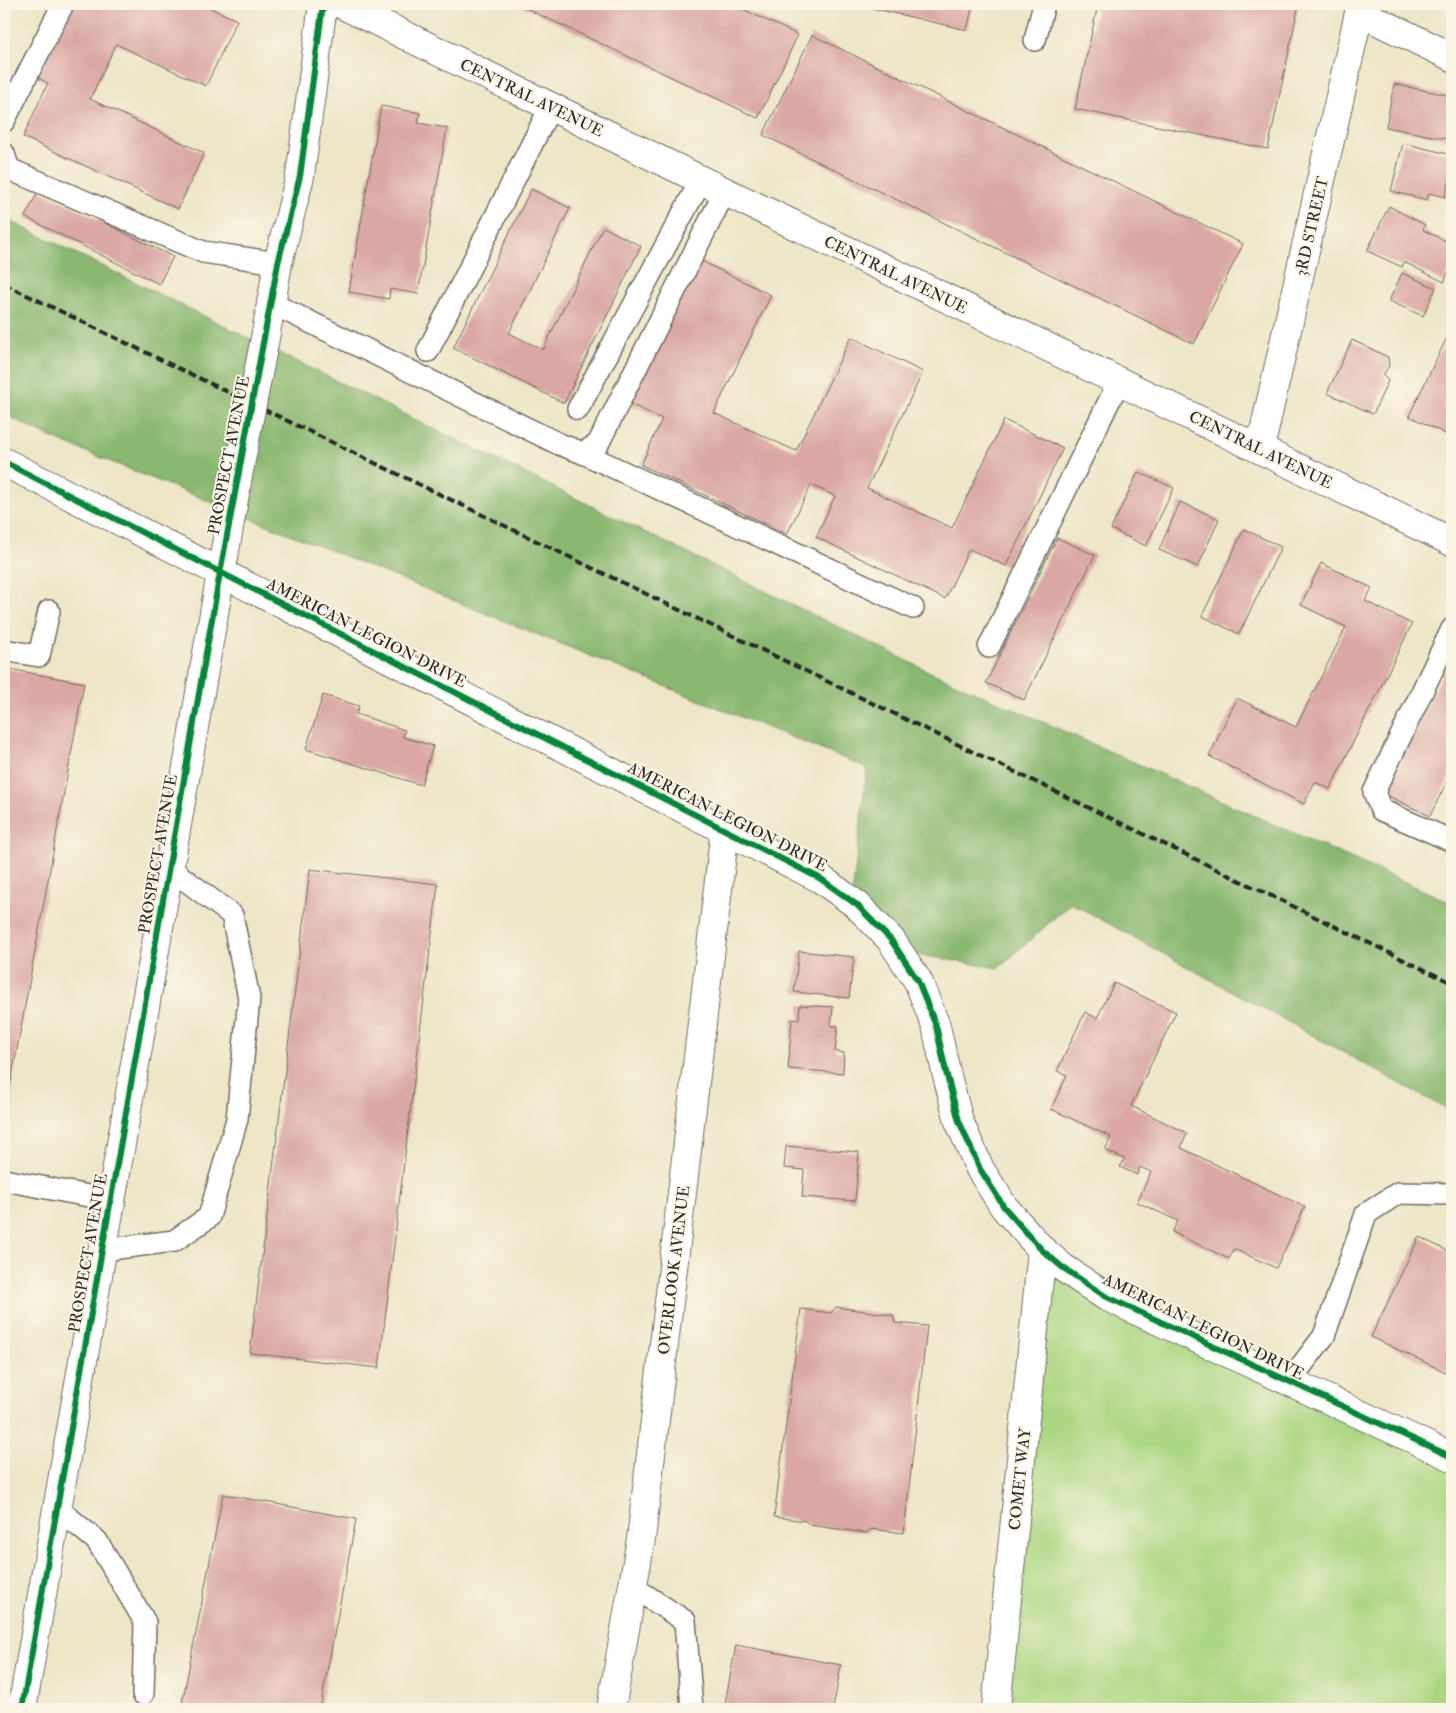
<svg xmlns="http://www.w3.org/2000/svg" width="1456" height="1713" font-family="'IM FELL Double Pica',serif">
<rect width="100%" height="100%" fill="#fcf5e5"/>
<filter id="ink" filterUnits="userSpaceOnUse"><feTurbulence type="fractalNoise" baseFrequency=".02" numOctaves="2"/><feDisplacementMap in="SourceGraphic" scale="10" xChannelSelector="R" yChannelSelector="G"/><feConvolveMatrix kernelMatrix="1 2 1 2 8 2 1 2 1" color-interpolation-filters="sRGB"/></filter>
<filter id="wash" filterUnits="userSpaceOnUse"><feTurbulence type="fractalNoise" baseFrequency=".0096" numOctaves="4" result="noise"/><feDisplacementMap in="SourceGraphic" scale="20" xChannelSelector="R" yChannelSelector="G"/><feGaussianBlur stdDeviation="1.12" result="paint"/><feColorMatrix in="noise" values="0 0 0 0 0 0 0 0 0 0 0 0 0 0 0 0 0 1.4 0 .05"/><feComposite in="paint" operator="in"/></filter>
<g filter="url(#wash)">
<rect width="100%" height="100%" fill="#eee6c7"/>
<polygon fill="#acd782" stroke="#6c8156" points="1049,1259 1452,1443 1452,1709 1003,1709"/>
<polygon fill="#89b870" stroke="#5a724e" points="4,218 930,672 1452,903 1452,1112 1071,903 999,968 906,953 852,896 867,768 50,437 4,414"/>
<g id="blocks">
<g fill="#daa7a4">
<polygon points="73,4 202,4 237,20 206,86 116,44 90,99 204,153 178,209 23,137 48,83 38,78"/>
<polygon points="517,4 732,4 798,35 758,118"/>
<polygon points="855,4 973,4 967,30"/>
<polygon points="1098,4 1299,4 1268,149 1075,109"/>
<polygon points="812,35 1243,244 1194,344 763,135"/>
<polygon points="1394,84 1452,96 1452,140 1386,127"/>
<polygon points="381,106 420,113 418,123 447,128 418,294 390,289 389,299 349,292"/>
<polygon points="1403,143 1452,155 1452,183 1449,182 1445,197 1429,193 1427,200 1391,191"/>
<polygon points="531,189 570,208 509,333 543,350 603,227 641,246 564,403 453,348"/>
<polygon points="39,190 173,257 159,284 25,217"/>
<polygon points="1389,206 1425,225 1423,230 1452,244 1452,264 1444,282 1404,262 1402,267 1367,251"/>
<polygon points="695,258 771,295 714,413 796,451 851,337 923,372 867,488 952,528 1004,420 1063,448 1006,566 969,549 945,599 816,537 835,496 811,485 787,534 641,465 662,419 626,402"/>
<polygon points="1402,273 1436,288 1423,316 1389,301"/>
<polygon points="1452,327 1452,437 1409,416"/>
<polygon points="1352,340 1388,357 1389,366 1383,375 1388,381 1373,414 1327,393"/>
<polygon points="1138,472 1174,488 1146,546 1111,529"/>
<polygon points="1180,502 1219,519 1198,567 1159,550"/>
<polygon points="1244,529 1281,547 1239,634 1202,616"/>
<polygon points="1057,538 1095,555 1024,700 986,683"/>
<polygon points="1321,563 1372,588 1365,601 1412,624 1330,789 1315,782 1304,804 1209,756 1237,698 1296,727 1346,627 1301,605"/>
<polygon points="1452,655 1452,771 1430,816 1384,794"/>
<polygon points="4,668 84,683 5,1115 4,1115"/>
<polygon points="323,695 359,706 356,714 405,730 403,737 433,746 421,785 306,749"/>
<polygon points="310,869 438,884 379,1368 250,1353"/>
<polygon points="799,951 854,957 849,998 794,992"/>
<polygon points="1114,983 1176,1012 1131,1106 1187,1133 1181,1148 1305,1207 1276,1268 1234,1249 1229,1259 1172,1232 1178,1221 1137,1202 1151,1172 1140,1167 1137,1175 1120,1167 1125,1159 1105,1150 1111,1137 1051,1109 1067,1075 1057,1071 1085,1012 1097,1018"/>
<polygon points="800,1005 833,1007 831,1026 838,1026 835,1051 844,1053 843,1073 788,1069 792,1019 799,1020"/>
<polygon points="786,1146 859,1152 855,1201 802,1197 804,1170 784,1168"/>
<polygon points="1419,1237 1452,1253 1452,1375 1371,1337"/>
<polygon points="836,1307 893,1315 895,1323 927,1326 904,1533 871,1529 866,1533 809,1525 806,1521 774,1517 801,1309 831,1313"/>
<polygon points="223,1494 356,1519 320,1709 181,1709"/>
<polygon points="736,1645 841,1665 833,1709 724,1709"/>
</g>
</g>
</g>
<g filter="url(#ink)">
<use href="#blocks" fill-opacity="0" stroke="#6f6c62" stroke-width="1"/>
<g fill="none" stroke-linecap="round" stroke-linejoin="round">
<g stroke="#6f6c62" stroke-width="24">
<g id="service">
<polyline points="1035,40 1044,4"/>
<polyline points="4,121 63,4"/>
<polyline points="4,154 9,169 203,252 278,263"/>
<polyline points="271,303 559,444 583,453 598,444 725,191"/>
<polyline points="428,351 551,106"/>
<polyline points="578,409 701,180"/>
<polyline points="583,453 913,608"/>
<polyline points="1452,629 1374,792 1381,810 1452,841"/>
<polyline points="989,647 1119,381"/>
<polyline points="4,650 39,656 49,611"/>
<polyline points="4,1180 110,1200"/>
<polyline points="102,1250 174,1241 209,1217 237,1119 249,998 232,915 168,867"/>
<polyline points="1289,1382 1324,1336 1366,1214 1398,1193 1452,1194"/>
<polyline points="57,1508 97,1541 145,1622 143,1694"/>
<polyline points="633,1587 685,1621 692,1709"/>
</g>
</g>
<g stroke="#6f6c62" stroke-width="30">
<g id="minor">
<polyline points="1359,12 1452,57"/>
<polyline points="1260,449 1361,4"/>
<polyline points="4,462 821,879 857,905 891,940 918,981 936,1026 946,1072 959,1121 980,1169 1004,1207 1042,1250 1062,1267 1105,1296 1452,1457"/>
<polyline points="611,1709 641,1539 725,829"/>
<polyline points="996,1709 1042,1250"/>
</g>
</g>
<g stroke="#6f6c62" stroke-width="30">
<g id="tertiary">
<polyline points="341,4 701,180 1452,542"/>
<polyline points="266,333 278,263 300,176 323,4"/>
<polyline points="22,1709 240,465"/>
</g>
</g>
<use href="#service" stroke="#fff" stroke-width="21"/>
<use href="#minor" stroke="#fff" stroke-width="28"/>
<use href="#tertiary" stroke="#fff" stroke-width="28"/>
<polyline stroke="#2b2b2b" stroke-width="4" stroke-dasharray="8 4" stroke-linecap="butt" points="4,284 1452,983"/>
<g stroke="#6f6c62" stroke-width="30" stroke-linecap="butt">
<polyline id="tertiary-bridge" points="240,465 266,333"/>
</g>
<use href="#tertiary-bridge" stroke="#fff" stroke-width="28"/>
<g stroke="#fcf5e5" stroke-width="9">
<g id="cycleway">
<polyline points="4,462 821,879 857,905 891,940 918,981 936,1026 946,1072 959,1121 980,1169 1004,1207 1042,1250 1062,1267 1105,1296 1452,1457"/>
<polyline points="22,1709 220,573 278,263 300,176 323,4"/>
</g>
</g>
<use href="#cycleway" stroke="#00873e" stroke-width="6"/>
</g>
</g>
<g text-anchor="middle" stroke-width="4" stroke-linejoin="round" paint-order="stroke">
<g font-size="16" fill="#2b2b2b" stroke="#fcf5e5">
<text transform="translate(532 97) rotate(26)" y="6">CENTRAL AVENUE</text>
<text transform="translate(1311 226) rotate(-77)" y="6">3RD STREET</text>
<text transform="translate(896 274) rotate(26)" y="6">CENTRAL AVENUE</text>
<text transform="translate(1261 449) rotate(26)" y="6">CENTRAL AVENUE</text>
<text transform="translate(228 455) rotate(-79)" y="6">PROSPECT AVENUE</text>
<text transform="translate(367 632) rotate(27)" y="6">AMERICAN LEGION DRIVE</text>
<text transform="translate(728 816) rotate(27)" y="6">AMERICAN LEGION DRIVE</text>
<text transform="translate(157 854) rotate(-80)" y="6">PROSPECT AVENUE</text>
<text transform="translate(87 1253) rotate(-80)" y="6">PROSPECT AVENUE</text>
<text transform="translate(673 1270) rotate(-83)" y="6">OVERLOOK AVENUE</text>
<text transform="translate(1204 1326) rotate(26)" y="6">AMERICAN LEGION DRIVE</text>
<text transform="translate(1019 1479) rotate(-84)" y="6">COMET WAY</text>
</g>
</g>
<rect width="1456" height="1713" fill="none" stroke="#fcf5e5" stroke-width="20"/>
</svg>
